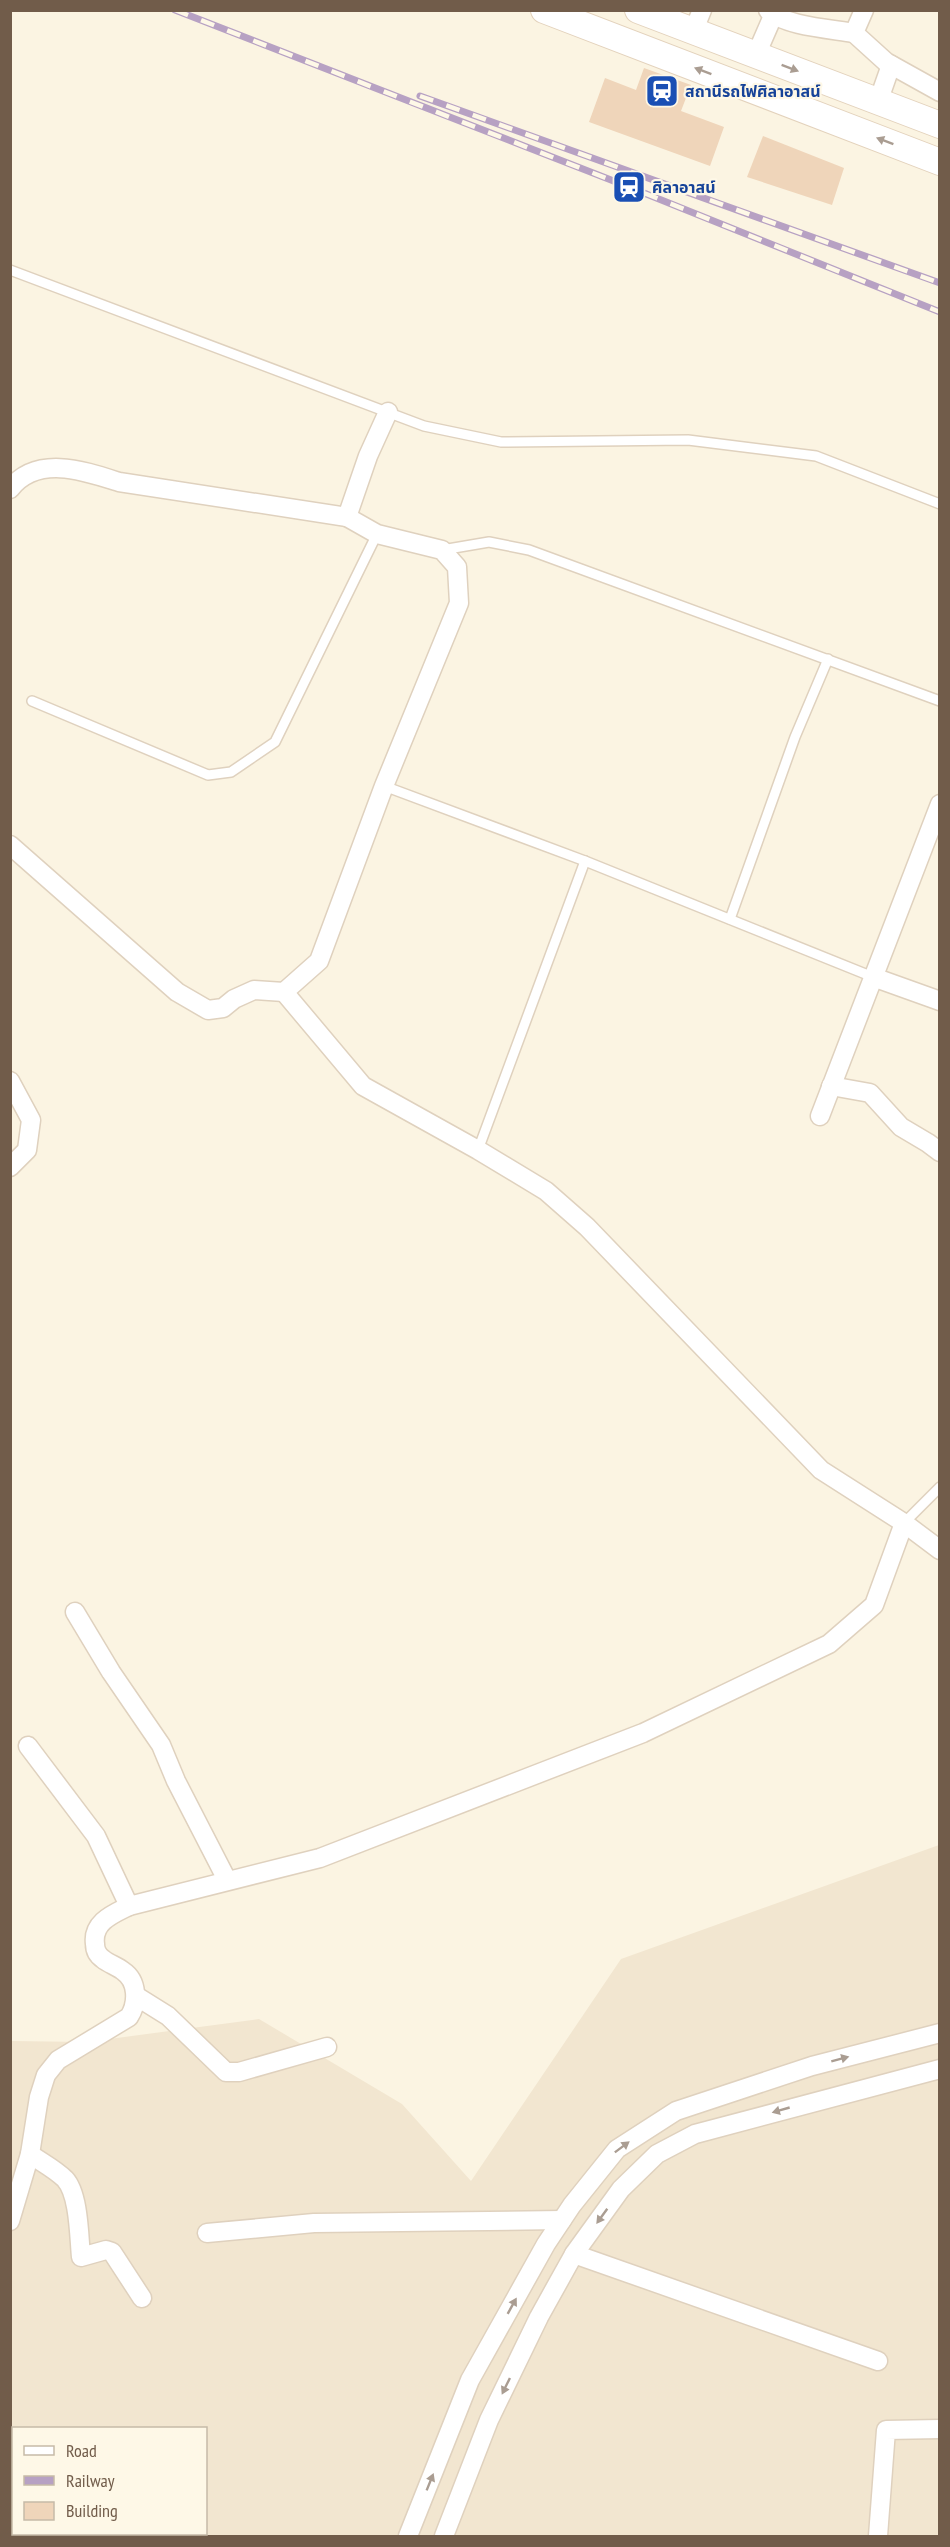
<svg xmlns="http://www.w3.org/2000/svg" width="950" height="2547" font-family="'PT Sans Narrow','Noto Sans Thai',sans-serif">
<rect width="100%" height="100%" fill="#fbf4e2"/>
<path fill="#f2e6d0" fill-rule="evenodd" d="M 939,1845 L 939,2536 L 11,2536 L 11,2041 L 87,2042 L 259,2019 L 402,2104 L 471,2181 L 621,1959 ZM 14,2428 L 206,2428 L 206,2534 L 14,2534 Z"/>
<g fill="#efd5ba">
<polygon points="644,68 691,85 681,111 724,127 710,166 589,122 605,78 636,90"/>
<polygon points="763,136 844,168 832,205 747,177"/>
</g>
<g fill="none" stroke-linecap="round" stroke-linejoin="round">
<g stroke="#dfd1be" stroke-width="12">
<g id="service">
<polyline points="10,270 424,426 501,442 688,440 816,456 940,504"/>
<polyline points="442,550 489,542 529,550 940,701"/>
<polyline points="32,701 208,775 231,772 275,742 377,534"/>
<polyline points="384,786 585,861 873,977"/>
<polyline points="730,919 795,737 828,659"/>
<polyline points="478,1150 585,861"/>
<polyline points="904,1523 940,1487"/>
</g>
</g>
<g stroke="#dfd1be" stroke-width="21">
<g id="minor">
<path d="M 768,10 C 783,26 832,29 854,33"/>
<polyline points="864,10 854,33 886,62 940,92"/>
<polyline points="693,32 702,10"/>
<polyline points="756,55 773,16"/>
<polyline points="878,102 891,65"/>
<polyline points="388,412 368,456 347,517 377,534 442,550 457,567 459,603 384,786 319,961 284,992 363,1086 478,1150 546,1191 587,1227 821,1470 904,1523"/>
<path d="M 10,489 C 37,454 85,471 119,482 L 347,517"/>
<polyline points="10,845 177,992 208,1010 223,1008 234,999 254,990 284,992"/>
<polyline points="873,977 940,1001"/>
<polyline points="10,1081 31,1120 27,1150 10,1167"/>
<polyline points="831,1086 870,1093 901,1127 928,1143 940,1152"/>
<polyline points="820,1116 940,804"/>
<polyline points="75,1612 111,1672 161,1745 176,1781 227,1880"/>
<polyline points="28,1746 96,1836 129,1906"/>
<polyline points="136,1996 168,2016 226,2072 239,2072 327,2047"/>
<path d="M 30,2154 C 41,2162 55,2169 65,2179 C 79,2194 79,2236 81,2257 L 106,2250 L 112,2252 L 142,2298"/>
<path d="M 10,2221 L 30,2154 L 39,2097 L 46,2075 L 58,2060 L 129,2017 C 138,2003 138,1981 123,1971 C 117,1966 109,1964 103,1959 C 97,1955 95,1950 95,1944 C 92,1922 113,1914 129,1906 L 320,1858 L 643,1733 L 829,1644 L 874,1605 L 904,1523 L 940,1550"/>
<polyline points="207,2233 314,2223 562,2220"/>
<polyline points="574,2254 878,2361"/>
<polyline points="408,2536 470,2380 546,2244 572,2205 617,2149 676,2111 812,2066 940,2033"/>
<polyline points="444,2536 489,2420 539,2317 574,2254 621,2189 657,2154 695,2134 940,2069"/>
<polyline points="878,2536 886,2430 940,2429"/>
</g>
</g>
<g stroke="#dfd1be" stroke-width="26">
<g id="tertiary">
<polyline points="10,2522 14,2524"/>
<polyline points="29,2534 34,2536"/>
</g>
</g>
<g stroke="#e3d2bc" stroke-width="28">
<g id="secondary">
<polyline points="544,10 940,162"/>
<polyline points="638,10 940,125"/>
</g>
</g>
<use href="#service" stroke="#fff" stroke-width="9"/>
<use href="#minor" stroke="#fff" stroke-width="18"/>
<use href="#tertiary" stroke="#fff" stroke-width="22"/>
<use href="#secondary" stroke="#fff" stroke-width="26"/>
<g stroke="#b7a1c3" stroke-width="7">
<g id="rail">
<polyline points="175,10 629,187 940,312"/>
<polyline points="420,96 940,283"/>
</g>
</g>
<use href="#rail" stroke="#fef8e7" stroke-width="4.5" stroke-dasharray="14" stroke-linecap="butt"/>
</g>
<defs><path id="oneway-solid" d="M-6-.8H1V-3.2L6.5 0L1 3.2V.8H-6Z" transform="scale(1.5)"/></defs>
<g fill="#aa9d92">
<use href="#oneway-solid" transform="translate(790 68) rotate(21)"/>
<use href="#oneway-solid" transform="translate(703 71) rotate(-159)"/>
<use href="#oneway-solid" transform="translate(885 141) rotate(-159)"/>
<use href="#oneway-solid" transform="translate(840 2059) rotate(-15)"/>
<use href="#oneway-solid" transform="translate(781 2110) rotate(164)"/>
<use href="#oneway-solid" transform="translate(622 2147) rotate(-37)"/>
<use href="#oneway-solid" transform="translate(602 2216) rotate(126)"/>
<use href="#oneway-solid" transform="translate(512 2306) rotate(-61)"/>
<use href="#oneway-solid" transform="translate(506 2386) rotate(116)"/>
<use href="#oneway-solid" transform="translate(430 2482) rotate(-68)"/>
</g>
<defs>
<g id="station-square" transform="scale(1.725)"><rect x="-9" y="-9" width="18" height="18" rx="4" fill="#1a4fb4" stroke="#fef8e7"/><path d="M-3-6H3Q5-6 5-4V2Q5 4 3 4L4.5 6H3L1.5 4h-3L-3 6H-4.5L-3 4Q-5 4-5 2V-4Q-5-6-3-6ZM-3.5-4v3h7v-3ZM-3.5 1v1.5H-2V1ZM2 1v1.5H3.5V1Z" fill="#fff"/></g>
</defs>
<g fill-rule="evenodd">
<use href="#station-square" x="662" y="91"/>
<use href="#station-square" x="629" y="187"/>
</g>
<g text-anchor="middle" stroke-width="4.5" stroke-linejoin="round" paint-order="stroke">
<g font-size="16" font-weight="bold" fill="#164399" stroke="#fef8e7" text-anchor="start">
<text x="685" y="97">สถานีรถไฟศิลาอาสน์</text>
<text x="652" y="193">ศิลาอาสน์</text>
</g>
</g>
<rect width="950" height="2547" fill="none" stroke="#715c4a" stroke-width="24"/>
<rect x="12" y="2427" width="195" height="108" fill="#fef8e7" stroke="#c6baa8" stroke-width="1.5"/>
<rect x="24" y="2446" width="30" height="9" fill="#ffffff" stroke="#c6baa8" stroke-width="1.5"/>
<text x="66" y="2457" font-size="18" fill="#715c4a">Road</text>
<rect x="24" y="2476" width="30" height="9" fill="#b7a1c3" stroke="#c6baa8" stroke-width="1.5"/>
<text x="66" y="2487" font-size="18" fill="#715c4a">Railway</text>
<rect x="24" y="2502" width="30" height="18" fill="#efd5ba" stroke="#c6baa8" stroke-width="1.5"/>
<text x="66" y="2517" font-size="18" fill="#715c4a">Building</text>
</svg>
